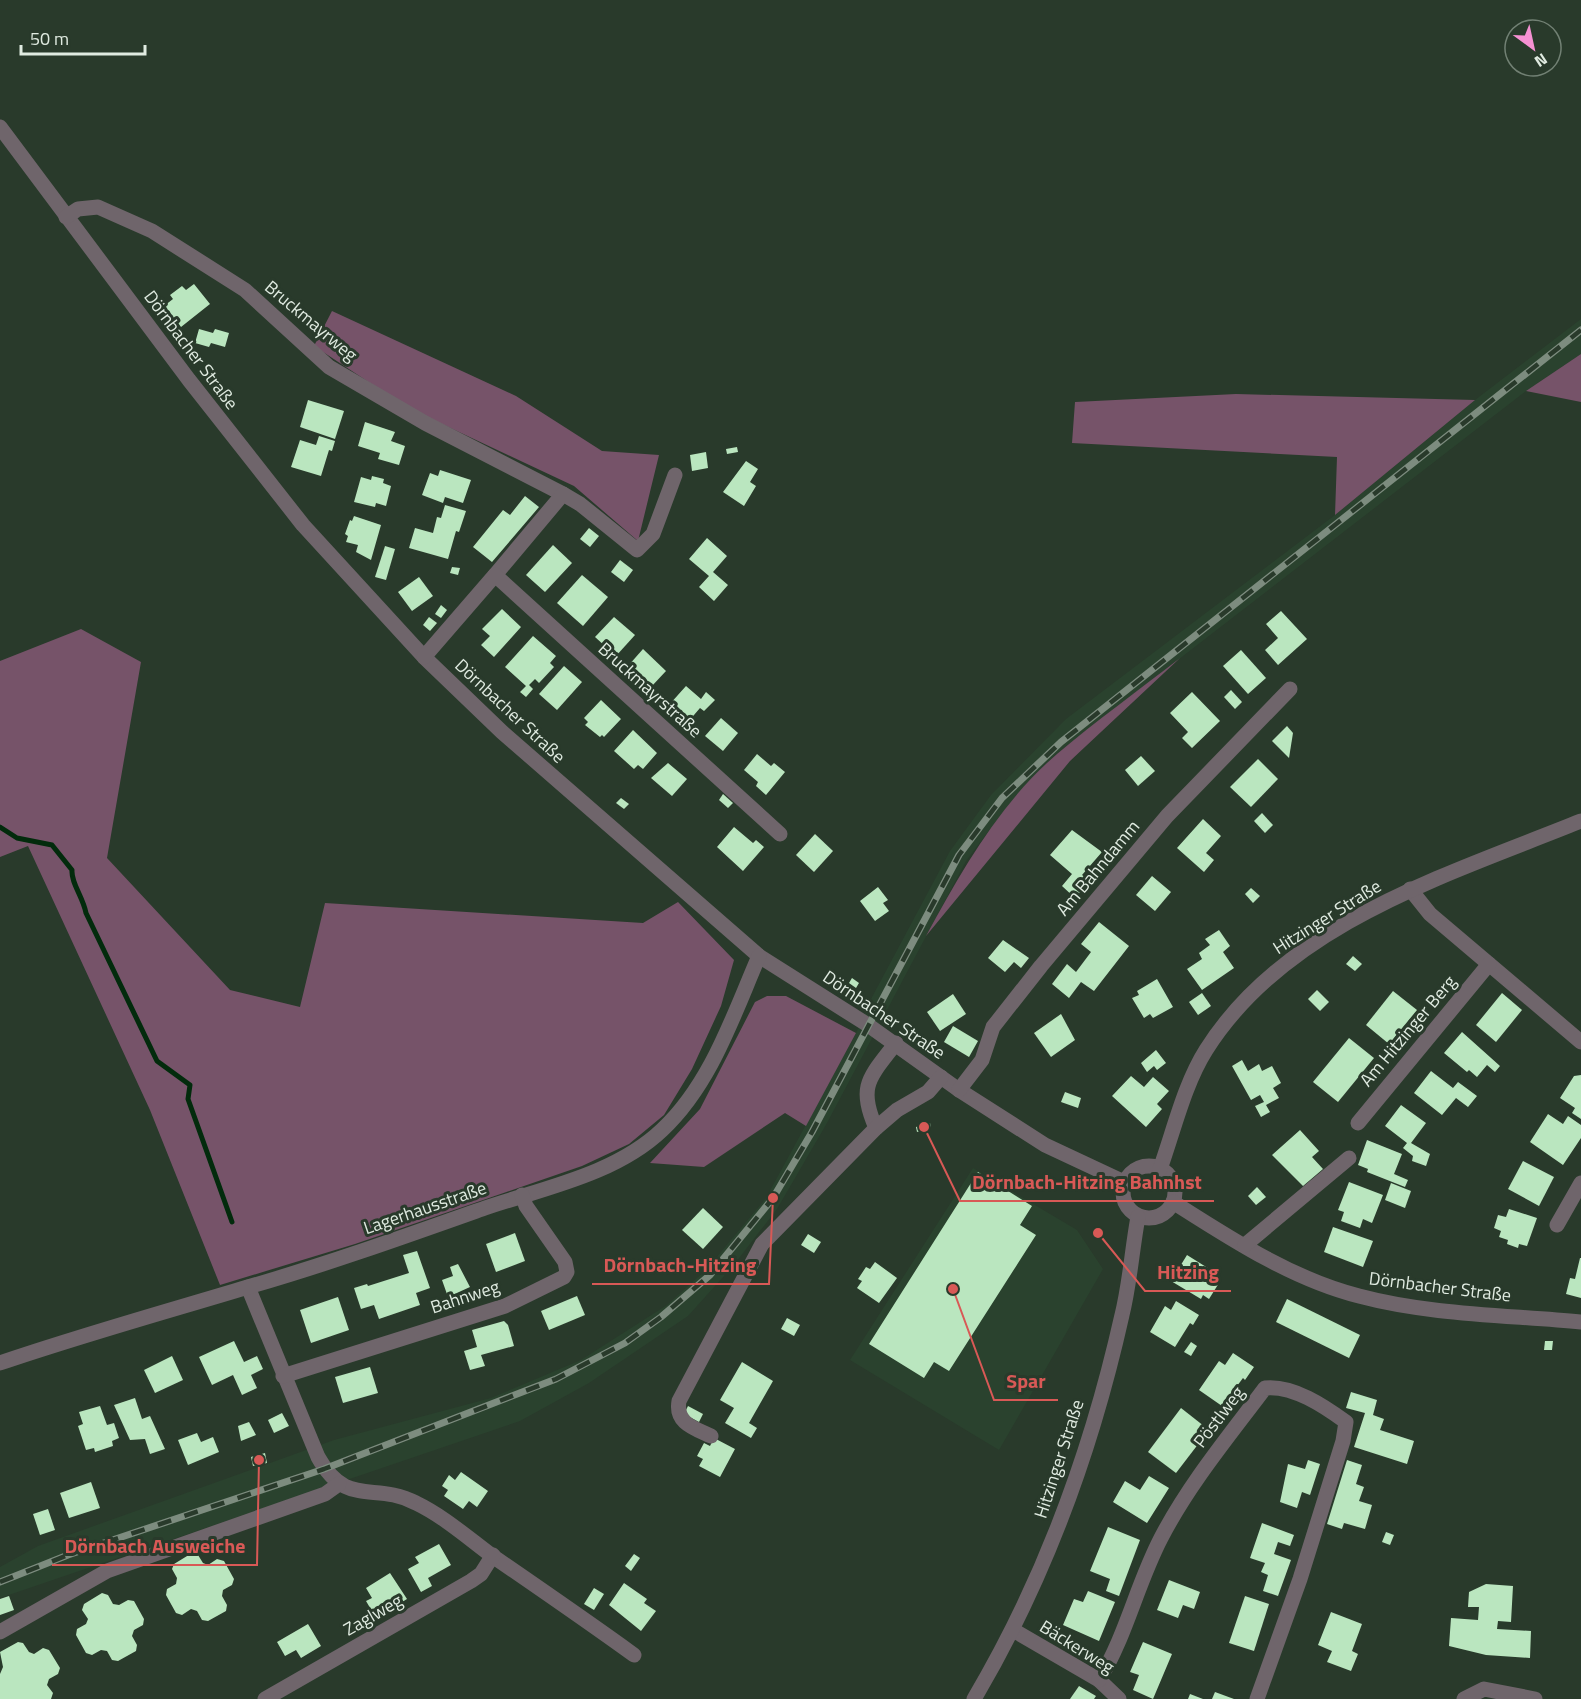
<svg xmlns="http://www.w3.org/2000/svg" width="1581" height="1699" font-family="'Titillium Web',sans-serif">
<rect width="100%" height="100%" fill="#293a2b"/>
<g fill="#2a422e">
<polygon points="1581,319 1581,354 1526,391 1055,755 1007,807 966,861 827,1123 777,1209 733,1266 688,1316 589,1383 520,1421 0,1598 0,1567 38,1546 334,1440 491,1398 581,1360 667,1305 706,1270 766,1198 856,1033 871,999 950,851 991,795 1066,719 1335,515 1475,400"/>
<polygon points="973,1168 1077,1230 1103,1269 999,1450 850,1360"/>
</g>
<g fill="#765369">
<polygon points="332,311 516,396 602,451 659,455 638,541 574,486 408,408 314,346"/>
<polygon points="1581,354 1581,402 1526,391"/>
<polygon points="1236,394 1475,400 1335,515 1337,457 1072,443 1075,402"/>
<polygon points="81,629 141,662 107,858 230,990 300,1007 325,903 643,923 678,902 734,960 721,1006 692,1069 664,1115 629,1144 582,1166 355,1244 220,1285 150,1110 28,846 0,857 0,661"/>
<path d="M 1180,658 L 1070,761 L 926,936 C 962,870 999,804 1057,754 C 1096,721 1139,690 1180,658 Z"/>
<polygon points="767,996 786,996 856,1033 806,1126 785,1113 704,1167 650,1163 700,1109 755,1002"/>
</g>
<g fill="none" stroke-linecap="round" stroke-linejoin="round">
<path stroke="#022b0c" stroke-width="5" d="M 0,827 L 17,838 L 52,845 L 72,870 C 71,883 83,897 86,913 L 157,1061 L 190,1085 L 188,1099 L 232,1222"/>
</g>
<g fill="#bae6bf">
<polygon points="194,284 210,304 181,327 164,306 173,299 170,295 182,286 186,290"/>
<polygon points="199,329 213,333 215,329 229,333 225,347 211,343 209,347 195,343"/>
<polygon points="308,400 344,411 335,439 300,427"/>
<polygon points="365,422 395,432 391,441 405,446 399,465 378,459 380,453 358,446"/>
<polygon points="319,436 335,441 332,451 329,450 321,476 291,467 300,440 316,445"/>
<polygon points="737,447 738,452 727,454 726,449"/>
<polygon points="706,452 708,468 692,471 690,455"/>
<polygon points="746,461 758,469 750,482 756,486 744,506 723,492"/>
<polygon points="440,470 471,480 463,503 445,497 443,503 422,495 430,473 438,476"/>
<polygon points="372,476 384,479 383,483 391,486 386,506 376,503 375,507 354,502 361,477 371,480"/>
<polygon points="525,496 539,507 492,562 473,547 503,510 510,515"/>
<polygon points="445,505 466,511 459,532 456,531 448,559 409,548 415,528 433,533 437,517 441,518"/>
<polygon points="354,516 381,525 371,560 356,552 358,545 346,542 348,536 345,534 350,520 352,521"/>
<polygon points="589,528 599,536 590,547 580,539"/>
<polygon points="707,538 727,556 713,572 728,585 714,601 699,587 709,576 689,559"/>
<polygon points="553,545 572,563 545,592 526,575"/>
<polygon points="385,546 395,549 386,580 375,577"/>
<polygon points="620,560 633,570 624,582 611,572"/>
<polygon points="452,567 460,568 458,575 450,573"/>
<polygon points="582,575 608,597 583,626 557,603"/>
<polygon points="419,577 433,596 412,611 398,592"/>
<polygon points="441,605 447,610 441,618 435,614"/>
<polygon points="502,609 521,627 494,657 481,645 490,636 482,629"/>
<polygon points="1281,611 1307,639 1278,665 1265,650 1278,638 1266,624"/>
<polygon points="429,617 437,623 430,631 423,625"/>
<polygon points="614,617 635,635 616,656 595,637"/>
<polygon points="533,636 556,656 550,663 554,667 539,683 535,679 529,685 533,689 526,697 520,692 526,686 505,667"/>
<polygon points="643,649 666,671 651,687 628,666"/>
<polygon points="1241,650 1266,678 1248,694 1223,666"/>
<polygon points="564,666 582,682 557,710 539,694"/>
<polygon points="686,686 701,699 706,692 715,700 704,711 700,708 688,722 669,705"/>
<polygon points="1231,690 1242,702 1235,709 1224,697"/>
<polygon points="1192,692 1220,721 1192,748 1182,738 1188,732 1170,713"/>
<polygon points="601,700 621,719 604,737 602,735 600,737 585,725 588,722 584,718"/>
<polygon points="721,718 738,733 723,751 705,736"/>
<polygon points="1287,726 1293,733 1289,758 1272,741"/>
<polygon points="633,730 657,753 643,769 638,765 634,769 614,751"/>
<polygon points="757,754 771,766 774,763 785,772 766,795 756,786 758,782 744,770"/>
<polygon points="1141,756 1155,771 1138,786 1125,770"/>
<polygon points="1258,759 1278,779 1251,807 1230,787"/>
<polygon points="668,763 687,779 672,796 651,778"/>
<polygon points="723,794 733,803 728,808 719,800"/>
<polygon points="621,798 629,804 624,809 616,803"/>
<polygon points="1262,813 1273,825 1265,833 1254,821"/>
<polygon points="1203,819 1221,836 1206,853 1214,860 1204,872 1177,848"/>
<polygon points="734,827 753,843 756,840 764,847 743,871 717,847"/>
<polygon points="1072,830 1102,852 1082,875 1090,881 1075,898 1062,886 1072,874 1050,855"/>
<polygon points="815,834 833,851 814,872 796,855"/>
<polygon points="1152,876 1171,892 1155,911 1136,895"/>
<polygon points="878,887 888,900 883,903 889,911 875,921 860,901"/>
<polygon points="1251,888 1260,896 1253,903 1245,894"/>
<polygon points="1099,922 1129,946 1094,991 1081,982 1069,998 1052,984 1067,964 1076,972 1091,952 1081,944"/>
<polygon points="1219,930 1230,946 1223,952 1234,968 1202,990 1187,969 1202,959 1199,953 1210,945 1205,939"/>
<polygon points="1003,940 1029,958 1021,968 1014,962 1005,972 988,958"/>
<polygon points="1353,956 1362,964 1355,971 1346,964"/>
<polygon points="852,978 859,983 856,988 849,983"/>
<polygon points="1157,979 1173,1007 1153,1018 1150,1014 1144,1018 1132,998 1139,995 1137,991"/>
<polygon points="1317,990 1329,1002 1320,1011 1308,999"/>
<polygon points="1393,991 1417,1010 1389,1044 1366,1025"/>
<polygon points="1202,993 1211,1006 1198,1015 1189,1002"/>
<polygon points="1502,993 1522,1010 1496,1042 1476,1025"/>
<polygon points="953,994 966,1014 940,1031 927,1012"/>
<polygon points="1061,1014 1075,1040 1051,1057 1034,1033"/>
<polygon points="953,1026 978,1041 969,1057 944,1042"/>
<polygon points="1462,1032 1500,1066 1495,1072 1487,1065 1477,1077 1469,1070 1467,1072 1444,1053"/>
<polygon points="1349,1038 1374,1058 1338,1102 1313,1082"/>
<polygon points="1156,1050 1166,1063 1157,1070 1154,1066 1147,1072 1141,1063"/>
<polygon points="1242,1060 1248,1071 1259,1064 1262,1071 1272,1066 1281,1083 1273,1088 1279,1098 1266,1105 1270,1112 1261,1117 1255,1106 1264,1102 1260,1095 1251,1100 1232,1066"/>
<polygon points="1431,1071 1453,1088 1458,1082 1477,1096 1468,1107 1456,1098 1442,1115 1414,1093"/>
<polygon points="1581,1075 1581,1119 1572,1113 1575,1108 1560,1098 1574,1076"/>
<polygon points="1131,1076 1144,1087 1153,1077 1169,1091 1157,1104 1162,1109 1146,1127 1112,1096"/>
<polygon points="1065,1092 1081,1098 1078,1108 1061,1102"/>
<polygon points="1401,1105 1426,1123 1411,1143 1430,1154 1426,1166 1412,1161 1413,1156 1403,1148 1407,1143 1385,1126"/>
<polygon points="1548,1114 1563,1124 1568,1116 1581,1125 1581,1138 1563,1165 1530,1142"/>
<polygon points="930,1123 931,1127 917,1132 916,1127"/>
<polygon points="1300,1130 1319,1151 1312,1157 1323,1169 1303,1186 1272,1155"/>
<polygon points="1367,1140 1402,1154 1394,1174 1408,1180 1405,1187 1367,1172 1368,1169 1358,1165"/>
<polygon points="1523,1161 1554,1177 1539,1206 1508,1189"/>
<polygon points="978,1172 1032,1206 1020,1225 1036,1235 949,1371 934,1362 924,1378 869,1344"/>
<polygon points="1349,1182 1383,1195 1372,1223 1363,1219 1360,1228 1341,1221 1344,1212 1338,1210"/>
<polygon points="1391,1183 1411,1191 1405,1208 1385,1200"/>
<polygon points="1257,1187 1266,1197 1256,1205 1248,1196"/>
<polygon points="703,1208 723,1227 703,1249 682,1230"/>
<polygon points="1509,1209 1537,1218 1527,1246 1519,1244 1518,1248 1507,1244 1508,1240 1499,1237 1501,1231 1494,1228 1498,1215 1506,1217"/>
<polygon points="1333,1227 1373,1241 1363,1267 1324,1252"/>
<polygon points="515,1233 525,1261 496,1272 486,1244"/>
<polygon points="808,1234 821,1242 814,1253 801,1245"/>
<polygon points="417,1251 430,1288 416,1293 420,1305 379,1319 374,1305 361,1309 354,1288 367,1284 368,1286 409,1273 403,1255"/>
<polygon points="1187,1255 1211,1270 1207,1276 1219,1283 1209,1299 1203,1295 1201,1299 1171,1281"/>
<polygon points="1580,1258 1581,1258 1581,1298 1566,1294 1570,1278 1575,1279"/>
<polygon points="875,1262 897,1278 879,1303 857,1288 862,1281 858,1279 866,1267 870,1269"/>
<polygon points="458,1264 470,1287 448,1297 442,1280 453,1276 450,1267"/>
<polygon points="577,1296 585,1315 549,1330 541,1311"/>
<polygon points="338,1297 349,1330 311,1343 300,1310"/>
<polygon points="1287,1299 1360,1335 1349,1358 1276,1322"/>
<polygon points="1176,1301 1199,1315 1193,1325 1190,1323 1175,1347 1150,1332 1165,1306 1171,1310"/>
<polygon points="787,1318 800,1325 794,1336 781,1329"/>
<polygon points="504,1321 508,1325 514,1346 481,1355 485,1366 470,1370 464,1351 477,1347 472,1330"/>
<polygon points="234,1341 244,1362 257,1356 263,1369 251,1375 257,1388 242,1395 233,1375 212,1385 199,1357"/>
<polygon points="1545,1341 1553,1341 1552,1350 1544,1350"/>
<polygon points="1191,1342 1197,1346 1191,1356 1184,1352"/>
<polygon points="1233,1353 1254,1367 1245,1380 1243,1378 1222,1406 1199,1390 1219,1361 1225,1365"/>
<polygon points="172,1356 183,1380 155,1393 144,1370"/>
<polygon points="742,1362 773,1381 749,1423 757,1428 751,1438 725,1423 734,1408 720,1400"/>
<polygon points="370,1367 378,1393 343,1403 335,1377"/>
<polygon points="1351,1392 1377,1400 1373,1415 1384,1419 1380,1430 1414,1441 1407,1464 1354,1447 1365,1413 1346,1408"/>
<polygon points="135,1398 142,1419 150,1416 165,1449 150,1454 145,1439 130,1440 114,1405"/>
<polygon points="100,1406 107,1425 114,1423 119,1438 112,1441 113,1446 95,1452 94,1448 86,1450 78,1426 83,1424 79,1412"/>
<polygon points="688,1406 703,1414 699,1422 684,1414"/>
<polygon points="1181,1408 1209,1430 1176,1473 1148,1452"/>
<polygon points="282,1413 289,1426 274,1433 268,1420"/>
<polygon points="249,1422 256,1435 241,1441 238,1426"/>
<polygon points="197,1433 201,1442 213,1437 219,1452 188,1465 178,1440"/>
<polygon points="714,1438 735,1449 720,1477 699,1466 703,1459 697,1456 704,1443 710,1446"/>
<polygon points="265,1453 267,1463 253,1466 251,1457"/>
<polygon points="1308,1460 1320,1464 1310,1495 1302,1492 1297,1508 1280,1502 1288,1464 1305,1469"/>
<polygon points="1347,1460 1362,1465 1356,1484 1364,1487 1359,1501 1372,1505 1365,1529 1344,1523 1342,1529 1327,1524"/>
<polygon points="461,1472 488,1491 477,1507 469,1501 463,1509 444,1496 448,1490 442,1486 449,1475 455,1480"/>
<polygon points="1149,1476 1169,1488 1147,1523 1113,1502 1125,1481 1140,1490"/>
<polygon points="91,1482 100,1508 69,1518 60,1493"/>
<polygon points="48,1509 55,1530 40,1535 33,1514"/>
<polygon points="1262,1523 1294,1535 1290,1546 1278,1542 1274,1554 1291,1560 1278,1596 1263,1591 1268,1575 1261,1572 1265,1563 1250,1558"/>
<polygon points="1108,1527 1140,1540 1119,1596 1106,1591 1110,1579 1090,1571"/>
<polygon points="1386,1532 1394,1535 1390,1545 1382,1542"/>
<polygon points="439,1544 451,1565 428,1578 432,1586 421,1592 408,1569 419,1563 415,1557"/>
<polygon points="192,1553 198,1555 203,1563 208,1565 217,1559 224,1561 234,1579 232,1585 223,1590 222,1596 227,1605 226,1611 208,1621 202,1620 197,1611 191,1609 182,1615 176,1613 166,1595 167,1589 176,1584 177,1578 172,1569 174,1564"/>
<polygon points="634,1554 640,1558 631,1571 625,1566"/>
<polygon points="390,1573 407,1599 376,1618 366,1601 372,1598 366,1588"/>
<polygon points="1169,1580 1200,1592 1194,1609 1183,1605 1178,1618 1157,1610"/>
<polygon points="624,1583 647,1599 644,1603 656,1611 641,1631 609,1605"/>
<polygon points="1486,1584 1513,1586 1511,1622 1498,1621 1497,1629 1531,1631 1530,1658 1486,1655 1449,1646 1451,1618 1478,1620 1479,1607 1468,1607 1469,1592"/>
<polygon points="594,1588 604,1594 594,1610 584,1604"/>
<polygon points="1088,1591 1115,1602 1099,1641 1063,1625 1074,1599 1083,1602"/>
<polygon points="102,1593 108,1595 113,1604 119,1605 128,1600 134,1601 144,1619 143,1625 134,1630 132,1636 137,1645 136,1651 118,1661 112,1660 107,1651 101,1650 92,1655 86,1653 76,1635 77,1629 86,1624 88,1619 82,1610 84,1604"/>
<polygon points="9,1596 14,1610 0,1615 0,1599"/>
<polygon points="1245,1596 1269,1604 1254,1651 1229,1643"/>
<polygon points="1331,1612 1362,1624 1352,1651 1358,1654 1351,1671 1327,1662 1332,1651 1318,1645"/>
<polygon points="308,1624 321,1646 301,1658 296,1650 285,1656 277,1642"/>
<polygon points="18,1642 23,1643 29,1652 34,1654 43,1648 49,1650 60,1668 58,1674 49,1679 47,1685 53,1693 51,1699 0,1699 0,1674 3,1667 0,1652"/>
<polygon points="1143,1642 1172,1654 1153,1699 1133,1690 1139,1675 1130,1672"/>
<polygon points="1079,1686 1096,1696 1094,1699 1070,1699"/>
<polygon points="1215,1692 1234,1699 1212,1699"/>
<polygon points="1190,1694 1203,1699 1188,1699"/>
</g>
<g fill="none" stroke-linecap="round" stroke-linejoin="round">
<g stroke="#6f656b" stroke-width="15">
<polyline points="0,127 189,380 303,525 424,657 502,732 759,956 868,1025 959,1090 1045,1145 1124,1182"/>
<polyline points="66,217 78,209 98,207 152,231 245,290 329,367 425,423 563,494"/>
<polyline points="495,575 563,494 580,504 637,550 653,534 675,475"/>
<polyline points="424,657 495,575 780,834"/>
<polyline points="1410,889 1430,914 1581,1042"/>
<polyline points="959,1090 982,1060 993,1027 1041,966 1167,816 1290,689"/>
<polyline points="1358,1123 1489,964"/>
<path d="M 876,1128 C 857,1086 870,1077 896,1043"/>
<circle cx="1149" cy="1192" r="26"/>
<path d="M 1160,1169 C 1174,1130 1184,1085 1206,1050 C 1286,923 1450,874 1581,821"/>
<path d="M 1173,1202 C 1231,1239 1292,1279 1359,1296 C 1430,1315 1508,1315 1581,1322"/>
<polyline points="1557,1225 1581,1183"/>
<polyline points="1245,1245 1349,1158"/>
<path d="M 248,1287 L 318,1457 C 347,1509 374,1481 416,1503 C 443,1516 467,1537 491,1555 C 539,1588 587,1621 634,1655"/>
<path d="M 0,1363 C 82,1335 165,1312 248,1287 C 328,1264 406,1236 485,1208 C 544,1188 616,1174 662,1130 C 711,1084 733,1016 759,956"/>
<polyline points="283,1376 505,1306 564,1277 567,1272 565,1262 526,1206 522,1195"/>
<path d="M 711,1436 C 694,1428 675,1423 679,1401 L 762,1244 L 876,1128 L 897,1110 L 928,1092 L 941,1077"/>
<polyline points="1013,1630 1099,1680 1119,1699"/>
<polyline points="0,1632 107,1571 325,1494 339,1484"/>
<path d="M 1099,1680 C 1126,1636 1137,1584 1161,1538 C 1189,1484 1229,1436 1265,1388 C 1293,1385 1324,1406 1346,1422 L 1343,1441 L 1300,1579 L 1257,1699"/>
<polyline points="265,1699 471,1581 481,1574 493,1555"/>
<path d="M 974,1699 C 1044,1581 1092,1449 1122,1315 C 1130,1283 1132,1249 1138,1217"/>
<polyline points="1464,1699 1484,1689 1535,1699"/>
</g>
<g stroke="#7d8c7f" stroke-width="7">
<polyline id="rail" points="0,1582 68,1555 324,1469 556,1379 625,1343 661,1317 710,1275 773,1198 812,1132 959,855 1002,798 1061,742 1581,330"/>
</g>
<use href="#rail" stroke="#293a2b" stroke-width="4.5" stroke-dasharray="14" stroke-linecap="butt"/>
</g>
<g text-anchor="middle" stroke-width="6" stroke-linejoin="round" paint-order="stroke">
<g font-size="18" fill="#e0ebe1" stroke="#293a2b">
<text transform="translate(311 321) rotate(40)" y="6">Bruckmayrweg</text>
<text transform="translate(191 350) rotate(53)" y="6">Dörnbacher Straße</text>
<text transform="translate(650 690) rotate(42)" y="6">Bruckmayrstraße</text>
<text transform="translate(510 711) rotate(43)" y="6">Dörnbacher Straße</text>
<text transform="translate(1098 868) rotate(-50)" y="6">Am Bahndamm</text>
<text transform="translate(1327 917) rotate(-32)" y="6">Hitzinger Straße</text>
<text transform="translate(884 1015) rotate(34)" y="6">Dörnbacher Straße</text>
<text transform="translate(1408 1031) rotate(-50)" y="6">Am Hitzinger Berg</text>
<text transform="translate(425 1208) rotate(-19)" y="6">Lagerhausstraße</text>
<text transform="translate(1440 1287) rotate(7)" y="6">Dörnbacher Straße</text>
<text transform="translate(465 1297) rotate(-18)" y="6">Bahnweg</text>
<text transform="translate(1219 1417) rotate(-53)" y="6">Pöstlweg</text>
<text transform="translate(1059 1459) rotate(-72)" y="6">Hitzinger Straße</text>
<text transform="translate(373 1615) rotate(-30)" y="6">Zaglweg</text>
<text transform="translate(1077 1647) rotate(32)" y="6">Bäckerweg</text>
</g>
</g>
<path fill="none" stroke="#d85956" stroke-width="2" d="M924 1127L960 1201H1214M773 1198L769 1284H592M1098 1233L1145 1291H1231M953 1289L994 1400H1058M259 1460L257 1565H52"/>
<g fill="#d85956" stroke="#293a2b" stroke-width="2">
<circle cx="924" cy="1127" r="6"/>
<circle cx="773" cy="1198" r="6"/>
<circle cx="1098" cy="1233" r="6"/>
<circle cx="953" cy="1289" r="6"/>
<circle cx="259" cy="1460" r="6"/>
</g>
<g font-size="20" text-anchor="middle" font-weight="bold" fill="#d85956" stroke="#293a2b" stroke-width="6" stroke-linejoin="round" paint-order="stroke">
<text x="1087" y="1189">Dörnbach-Hitzing Bahnhst</text>
<text x="680" y="1272">Dörnbach-Hitzing</text>
<text x="1188" y="1279">Hitzing</text>
<text x="1026" y="1388">Spar</text>
<text x="155" y="1553">Dörnbach Ausweiche</text>
</g>
<g transform="translate(1533 48) rotate(147)"><circle r="28" fill="#293a2b" stroke="#728174" stroke-width="1.5"/>
<path d="M0-4.5L10 22L0 15L-10 22Z" fill="#f591d2"/>
<text y="-9" font-size="16" font-weight="bold" text-anchor="middle" fill="#e0ebe1">N</text>
</g>
<path d="M21 45v9h124v-9" fill="none" stroke="#e0ebe1" stroke-width="3"/>
<text x="30" y="45" font-size="18" fill="#e0ebe1" stroke="#293a2b" stroke-width="4.5" paint-order="stroke">50 m</text>
</svg>
